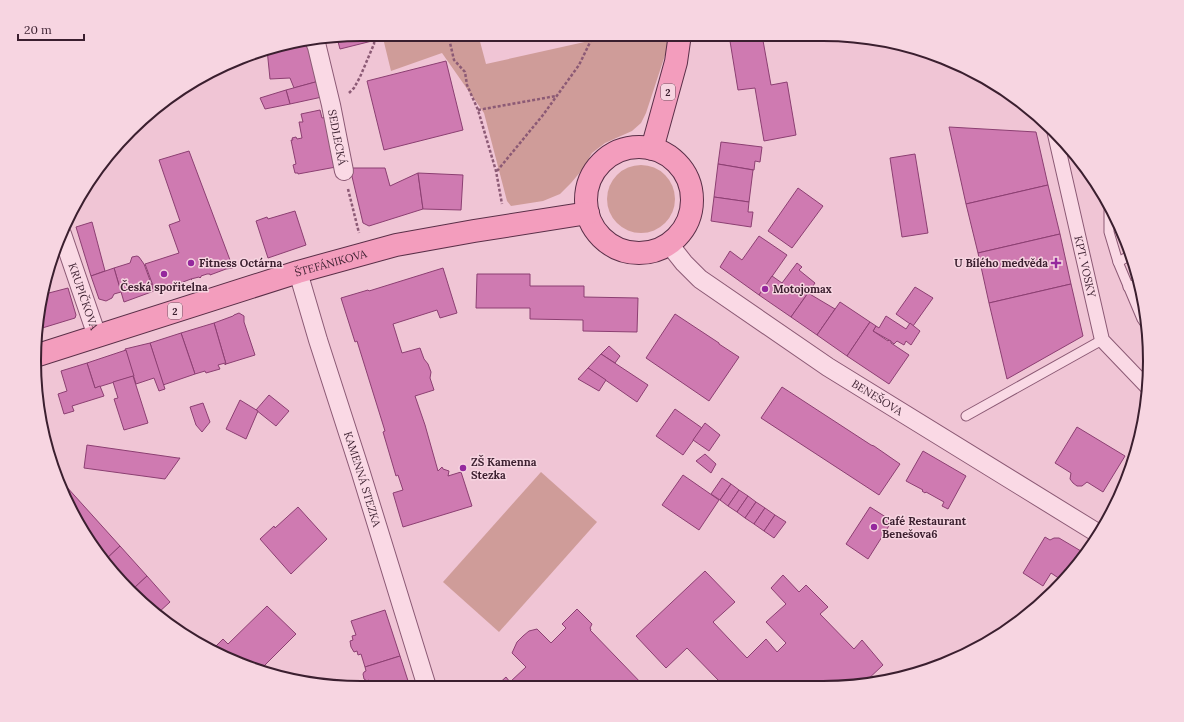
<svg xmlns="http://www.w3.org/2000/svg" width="1184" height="722" font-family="Lora,serif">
<rect width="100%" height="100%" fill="#f0c5d5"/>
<g fill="#cf9c99">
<polygon points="382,34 478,34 486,64 598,39 598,34 670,34 670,40 646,113 641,123 632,131 605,143 592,153 582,170 571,183 560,194 543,201 511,206 507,201 484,113 442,53 391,71"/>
<circle cx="641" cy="199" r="34"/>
<polygon points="541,472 597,522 499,632 443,582"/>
</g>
<g fill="#cf7ab1" stroke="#8c3f72">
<polygon points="361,34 370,34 372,41 340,49 337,38"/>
<polygon points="483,34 515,34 484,40"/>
<polygon points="729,35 762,35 771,85 787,82 796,135 764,141 755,88 738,90"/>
<polygon points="307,43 319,81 294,88 290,78 270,79 267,49"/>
<polygon points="446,61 463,130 384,150 367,81"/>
<polygon points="319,81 322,97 290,104 286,90"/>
<polygon points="286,90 290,104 265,109 260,98"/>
<polygon points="320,110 322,118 326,117 336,167 298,174 298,173 295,173 293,165 296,164 291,140 293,140 292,138 296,137 297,139 302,138 299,122 303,122 301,114"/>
<polygon points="949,127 1036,132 1048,185 966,204"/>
<polygon points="721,142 762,147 760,162 755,161 754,170 718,164"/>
<polygon points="189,151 233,268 226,269 210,275 210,274 207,274 201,276 201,277 200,278 199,277 191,279 192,280 191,279 183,282 183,283 182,283 182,282 174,285 173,286 173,285 166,287 166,288 164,289 164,288 155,291 145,264 179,253 169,225 180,221 159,160"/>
<polygon points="915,154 928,233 902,237 890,158"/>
<polygon points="718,164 753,170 749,202 714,197"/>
<polygon points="350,168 385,168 390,186 418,173 423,209 369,226 363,223"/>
<polygon points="418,173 463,175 461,210 423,209"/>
<polygon points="1048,185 1060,234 978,253 966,204"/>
<polygon points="798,188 823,206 792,248 768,231"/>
<polygon points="714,197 749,202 748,212 753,212 751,227 711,221"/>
<polygon points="295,211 306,245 268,258 256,221 267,217 268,219"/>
<polygon points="92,222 105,271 91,276 76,227"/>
<polygon points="1060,234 1071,284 989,303 978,253"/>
<polygon points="759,236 787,255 759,295 720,267 730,251 742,260"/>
<polygon points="137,256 139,257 144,264 154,291 124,302 114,268 130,263 132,257"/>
<polygon points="797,263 802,267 799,270 815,283 791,317 759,295 772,276 782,283"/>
<polygon points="114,268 121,292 114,294 112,298 106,301 99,299 91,276"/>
<polygon points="443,268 457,313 440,318 437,310 393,324 402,353 420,348 424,359 428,364 431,372 430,378 434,390 415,396 425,425 438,471 442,467 443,469 449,471 448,476 461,472 472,506 403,527 393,493 403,490 398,475 396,476 383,432 385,431 357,341 355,342 341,298 368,290 369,291"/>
<polygon points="477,274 530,274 530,286 584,286 584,297 638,298 637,332 583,331 583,320 530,319 530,308 476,308"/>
<polygon points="1071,284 1083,336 1007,379 989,303"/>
<polygon points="915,287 933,298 913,326 896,314"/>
<polygon points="68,288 76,315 75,318 39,329 45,294"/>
<polygon points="808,293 835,309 817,335 791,317"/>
<polygon points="840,302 870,322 847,356 817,335"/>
<polygon points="239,313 244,316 244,322 255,355 226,364 214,323 233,316 234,315"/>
<polygon points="675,314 719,343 719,344 739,357 709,401 646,358"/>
<polygon points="886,316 906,329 910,323 920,331 911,345 906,341 904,345 897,341 894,344 889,340 873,331 876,326 879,328"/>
<polygon points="870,322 876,326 873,331 888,341 889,340 891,341 891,343 909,355 889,384 847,356"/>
<polygon points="214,323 226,364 225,365 225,363 218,365 220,369 206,373 205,371 195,374 181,333"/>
<polygon points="181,333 195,374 163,385 150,343"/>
<polygon points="150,343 165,389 159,391 154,378 136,384 125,349"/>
<polygon points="609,346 620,356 615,363 601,354"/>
<polygon points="126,350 134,376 95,388 87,363"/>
<polygon points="601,354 648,385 637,402 588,368"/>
<polygon points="87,363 95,388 100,386 104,396 72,406 74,411 64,414 58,394 67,391 61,371"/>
<polygon points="588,368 606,380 599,391 578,379"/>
<polygon points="133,376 148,423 124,430 114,399 118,398 113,382"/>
<polygon points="782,387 871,445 874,446 900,464 879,495 761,418"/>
<polygon points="269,395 289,411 276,426 256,410"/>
<polygon points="240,400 258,411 246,439 226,429"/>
<polygon points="203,403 210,422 202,432 196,425 190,407"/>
<polygon points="675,409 702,428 683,455 656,436"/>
<polygon points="705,423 720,435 709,451 693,440"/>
<polygon points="1077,427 1125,456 1103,492 1087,482 1082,486 1077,486 1073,483 1070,479 1071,473 1055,463"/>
<polygon points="87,445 178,458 180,458 165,479 84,468"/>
<polygon points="923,451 966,476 948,509 942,506 944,502 926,492 925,493 922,491 923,490 906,481"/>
<polygon points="705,454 716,464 711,473 696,461"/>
<polygon points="56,475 120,546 103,562 101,560"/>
<polygon points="683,475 719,500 699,530 662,505"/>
<polygon points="722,478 731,484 720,500 711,494"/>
<polygon points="731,484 739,490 728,506 720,500"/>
<polygon points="739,490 748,496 737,512 728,506"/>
<polygon points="748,496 756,502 745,518 737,512"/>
<polygon points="756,502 765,508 754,524 745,518"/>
<polygon points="298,507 327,539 291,574 260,539 274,526 275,528"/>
<polygon points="870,507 892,521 868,559 846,544"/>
<polygon points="765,508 775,515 764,531 754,524"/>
<polygon points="775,515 786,522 774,538 764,531"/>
<polygon points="1045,537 1050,540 1054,538 1059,538 1086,554 1058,587 1058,582 1060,579 1051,573 1043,586 1023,573"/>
<polygon points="120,546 147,576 133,589 103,562"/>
<polygon points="705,571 735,602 713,622 747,658 766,639 777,652 786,643 766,622 786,604 771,588 783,575 799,592 806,585 828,607 820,614 854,649 862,640 883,665 864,683 845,687 829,687 824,682 819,687 716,687 721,683 687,648 666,668 636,636"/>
<polygon points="147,576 170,602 158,613 133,589"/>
<polygon points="267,606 296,634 259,671 256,671 213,649 223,639 228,644"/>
<polygon points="577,609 592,624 590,628 591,630 590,630 645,687 495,687 506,677 510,682 526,667 512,653 517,642 523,636 529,631 537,629 551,643 566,628 562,624"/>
<polygon points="385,610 400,656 365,667 361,654 358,655 357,651 354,652 351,647 350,641 353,640 352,636 356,635 351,621"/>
<polygon points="400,656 410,687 372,687 369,680 367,681 364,679 363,674 364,672 366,671 365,667"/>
</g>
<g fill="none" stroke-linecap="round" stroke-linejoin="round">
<g stroke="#8c5a75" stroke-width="11">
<g id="service">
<polyline points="1110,208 1109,211 1109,232 1118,262 1142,319 1146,325"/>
<polyline points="1118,262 1131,255"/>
<polyline points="1128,287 1139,283"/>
<polyline points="966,416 1102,340"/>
</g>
</g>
<g stroke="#8c5a75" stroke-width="16">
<g id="pedestrian">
<path id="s1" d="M 1054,130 L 1102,340 L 1147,387"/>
</g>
</g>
<g stroke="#8c5a75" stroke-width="20">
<g id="minor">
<path id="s2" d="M 315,42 L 317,47 L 331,105 L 344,171"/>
<path id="s3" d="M 62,234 L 97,336"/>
<path id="s4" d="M 669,244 L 684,263 L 700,279 L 828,367 L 1099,534"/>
<path id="s5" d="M 298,272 L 318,340 L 360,470 L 427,687"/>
</g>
</g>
<g stroke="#5a2f48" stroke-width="24">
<g id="primary">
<circle cx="639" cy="200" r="53"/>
<polyline points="652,149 676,62 680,34"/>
<path id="s6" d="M 35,356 L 298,272 L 396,245 L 474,231 L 588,213"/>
</g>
</g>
<g stroke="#8c5a75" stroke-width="2.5" stroke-dasharray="3 2" stroke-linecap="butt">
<polyline points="448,34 454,60 465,72 467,85 478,110 496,171 502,204"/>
<polyline points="349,93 354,88 360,77 374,44 375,34"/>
<polyline points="478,110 556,96"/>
<polyline points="497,171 543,115 579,65 594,34"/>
<polyline points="348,189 359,233"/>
<polyline points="475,687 477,685 479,687"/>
</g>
<use href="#service" stroke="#fad9e5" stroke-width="9"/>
<use href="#pedestrian" stroke="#fad9e5" stroke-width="14"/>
<use href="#minor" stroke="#fad9e5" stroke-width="18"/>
<use href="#primary" stroke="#f39dbd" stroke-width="22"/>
</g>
<g fill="#95289d" stroke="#f7d5e1" stroke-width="1.5">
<circle cx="191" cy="263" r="4"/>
<path d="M1054 257h4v4h4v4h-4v4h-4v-4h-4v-4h4z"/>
<circle cx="164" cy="274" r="4"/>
<circle cx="765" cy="289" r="4"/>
<circle cx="463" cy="468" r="4"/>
<circle cx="874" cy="527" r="4"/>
</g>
<g text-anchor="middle" stroke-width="3" stroke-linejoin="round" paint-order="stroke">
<g fill="#f7d5e1" stroke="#735664" stroke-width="1">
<rect x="661" y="84" width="14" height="16" rx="3"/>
<rect x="168" y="303" width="14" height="16" rx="3"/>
</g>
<g font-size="10" font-weight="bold" fill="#3b1f2f">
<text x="668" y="96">2</text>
<text x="175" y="315">2</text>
</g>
<g font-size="11" fill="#3b1f2f" stroke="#f7d5e1">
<text dy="4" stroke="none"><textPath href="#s2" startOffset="98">SEDLECKÁ</textPath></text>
<text dy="4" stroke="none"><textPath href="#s6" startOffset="310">ŠTEFÁNIKOVA</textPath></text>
<text dy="4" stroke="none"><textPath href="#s1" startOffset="140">KPT. VOSKY</textPath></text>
<text dy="4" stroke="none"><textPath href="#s3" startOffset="66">KRUPIČKOVA</textPath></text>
<text dy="4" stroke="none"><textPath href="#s4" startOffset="260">BENEŠOVA</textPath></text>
<text dy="4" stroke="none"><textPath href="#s5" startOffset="217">KAMENNÁ STEZKA</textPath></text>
</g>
<g font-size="11" font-weight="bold" fill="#3b1f2f" stroke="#f7d5e1" text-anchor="start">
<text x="199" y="267">Fitness Octárna</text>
<text x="1048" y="267" text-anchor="end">U Bílého medvěda</text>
<text x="164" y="291" text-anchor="middle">Česká spořitelna</text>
<text x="773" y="293">Motojomax</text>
<text x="471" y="466">ZŠ Kamenna<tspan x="471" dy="13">Stezka</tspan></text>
<text x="882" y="525">Café Restaurant<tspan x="882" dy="13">Benešova6</tspan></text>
</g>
</g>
<path d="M0 0H1184V722H0ZM361 41H823A320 320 0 0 1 1143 361V361A320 320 0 0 1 823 681H361A320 320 0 0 1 41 361V361A320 320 0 0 1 361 41Z" fill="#f7d5e1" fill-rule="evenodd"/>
<path fill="none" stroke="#3b1f2f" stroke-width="2" d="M361 41H823A320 320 0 0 1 1143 361V361A320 320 0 0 1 823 681H361A320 320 0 0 1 41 361V361A320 320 0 0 1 361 41Z"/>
<path d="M18 34v6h66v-6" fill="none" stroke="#3b1f2f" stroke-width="2"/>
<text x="24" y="34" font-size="12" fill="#3b1f2f" stroke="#f7d5e1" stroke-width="3" paint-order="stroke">20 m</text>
</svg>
